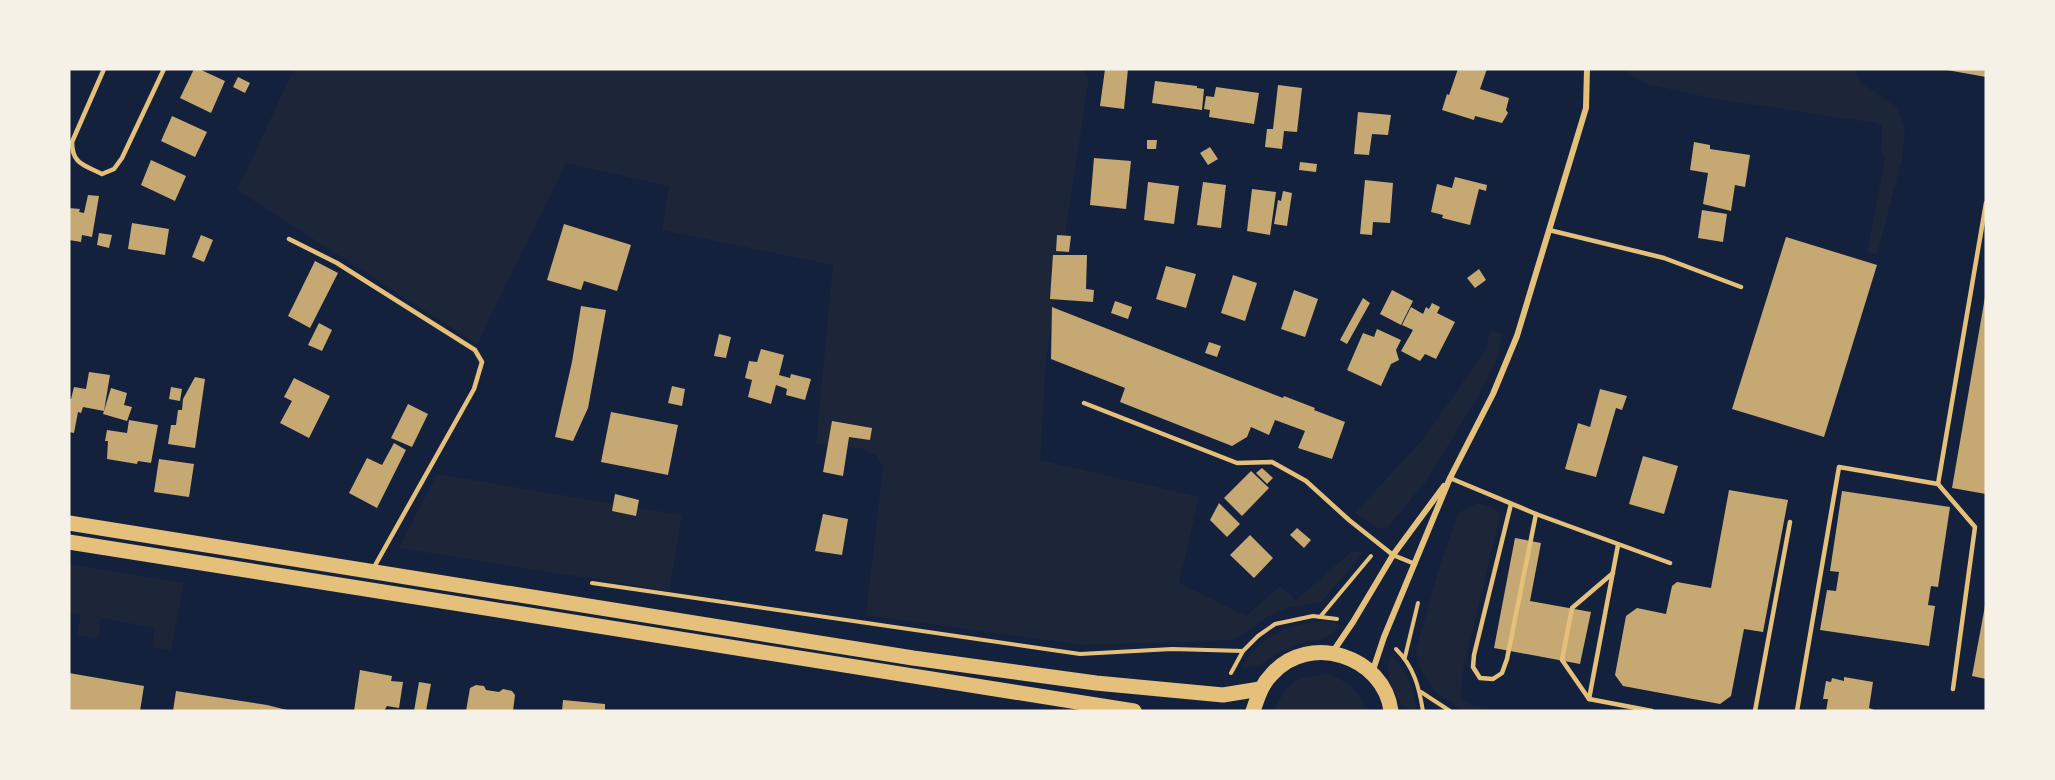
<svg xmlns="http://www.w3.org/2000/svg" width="2055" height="780" font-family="'Golos Text',sans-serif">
<rect width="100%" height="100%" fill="#14213d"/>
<g fill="#1d2539">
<polygon points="294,69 1082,69 1089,77 1046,360 1040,460 1199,497 1179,583 1246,616 1280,586 1296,600 1351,552 1364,552 1321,602 1287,608 1269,616 1234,640 1080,645 866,615 883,467 877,456 861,448 816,444 833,265 662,230 669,186 566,163 477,344 237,190"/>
<polygon points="1624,69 1855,69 1861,83 1897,107 1905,127 1902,159 1877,254 1867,252 1885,159 1881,152 1882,126 1876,123 1710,98 1647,84 1634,77"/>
<polygon points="1491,330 1502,335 1498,356 1477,398 1426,481 1388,527 1379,529 1355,513 1425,437 1485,350"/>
<polygon points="437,474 682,515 669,591 399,548"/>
<polygon points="1478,503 1494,508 1500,516 1462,675 1461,698 1473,706 1500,711 1464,711 1435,692 1421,670 1416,650 1440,565 1458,513"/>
<polygon points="69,564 184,583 171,650 152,647 155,628 101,618 98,639 77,635 81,614 69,612"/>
<path d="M 1324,621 L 1336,623 L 1339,628 L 1323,639 L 1303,642 L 1276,654 L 1260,665 L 1242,668 C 1256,636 1292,623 1324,621 Z"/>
<path d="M 1391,654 C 1409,675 1412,684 1417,711 C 1398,711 1388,684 1388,667 C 1388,663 1390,658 1391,654 Z"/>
<path d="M 1328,674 C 1345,681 1363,690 1365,711 L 1274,711 C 1288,681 1295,677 1328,674 Z"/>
</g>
<g fill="#c6a872">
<polygon points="194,69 199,69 225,81 211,113 180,98"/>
<polygon points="1105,69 1128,69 1124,109 1100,106"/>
<polygon points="1458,69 1487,69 1480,89 1509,98 1506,110 1508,113 1502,123 1475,116 1474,120 1442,110 1447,94 1449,95"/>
<polygon points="1947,69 1986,69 1986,77 1947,70"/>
<polygon points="238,77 250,83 245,93 233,87"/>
<polygon points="1155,81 1197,86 1197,88 1204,89 1202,110 1152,103"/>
<polygon points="1278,85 1302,88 1297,132 1284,131 1282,149 1265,147 1267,129 1273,129"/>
<polygon points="1216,87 1259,93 1254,124 1209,117 1210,110 1204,109 1206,96 1214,97"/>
<polygon points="1358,112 1391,115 1388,135 1372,134 1369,155 1354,154"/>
<polygon points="172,116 207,132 195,157 161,141"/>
<polygon points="1147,140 1157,140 1156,149 1147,149"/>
<polygon points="1694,142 1710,145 1710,149 1750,155 1745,187 1735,185 1731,211 1703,204 1708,173 1690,170"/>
<polygon points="1210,147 1218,159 1208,165 1200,153"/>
<polygon points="1094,158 1131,161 1126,209 1090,205"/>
<polygon points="151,160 186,176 175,201 141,185"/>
<polygon points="1300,162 1317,164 1316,172 1299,170"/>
<polygon points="1455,177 1487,185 1486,191 1479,189 1470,225 1442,218 1443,215 1431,212 1437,184 1452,188"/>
<polygon points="1365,180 1393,183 1390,223 1373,222 1372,235 1360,234"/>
<polygon points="1148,182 1179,186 1174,224 1144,220"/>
<polygon points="1203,182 1226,185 1221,228 1197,225"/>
<polygon points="1252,189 1276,192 1270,235 1247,231"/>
<polygon points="1283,191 1292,193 1287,226 1274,224 1278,200 1281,201"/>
<polygon points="88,195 99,196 92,237 82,235 81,242 69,240 69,208 80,209 79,212 84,213"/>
<polygon points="1702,210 1727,214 1723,242 1698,238"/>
<polygon points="132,223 169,229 165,255 128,249"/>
<polygon points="564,224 631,245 617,291 584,281 581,290 547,280"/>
<polygon points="99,233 112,235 109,248 97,245"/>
<polygon points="201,235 213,240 204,262 192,257"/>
<polygon points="1057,235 1071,236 1069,252 1056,251"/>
<polygon points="1786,237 1877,265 1824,437 1732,409"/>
<polygon points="1053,255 1087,255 1086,289 1094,290 1093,302 1050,299"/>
<polygon points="315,261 338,273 310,328 288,316"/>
<polygon points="1166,266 1196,274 1186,308 1156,299"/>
<polygon points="1479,269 1486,280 1475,288 1467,278"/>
<polygon points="1233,275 1257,283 1245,321 1221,313"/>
<polygon points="1294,290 1318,299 1305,337 1281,329"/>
<polygon points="1392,290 1413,301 1401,325 1380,314"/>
<polygon points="1985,297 1986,297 1986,494 1952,488"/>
<polygon points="1363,298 1370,303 1347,344 1340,340"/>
<polygon points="1115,301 1132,307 1128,319 1111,313"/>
<polygon points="1432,303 1440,307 1437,313 1455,322 1436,359 1425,354 1420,361 1401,351 1413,330 1402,325 1411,307 1423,314 1426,307 1429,309"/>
<polygon points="581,306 606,310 588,408 573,441 555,437 572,362"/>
<polygon points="1052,307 1283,398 1284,396 1315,408 1314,410 1345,422 1332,459 1298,448 1305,431 1275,420 1269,435 1251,427 1247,437 1232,446 1120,402 1125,388 1051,359"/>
<polygon points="319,323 332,330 322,351 308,345"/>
<polygon points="1377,329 1401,340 1396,350 1399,360 1391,364 1381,386 1347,370 1363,333 1374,337"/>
<polygon points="719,334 731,337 726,358 714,356"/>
<polygon points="1209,342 1221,346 1217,357 1205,353"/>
<polygon points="761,349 784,355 779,375 790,378 791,374 811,379 805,400 786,395 787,389 776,385 771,404 748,397 752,380 745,378 749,361 757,362"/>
<polygon points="89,372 110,375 104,411 83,407 81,413 78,412 74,433 69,432 69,399 71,399 74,387 86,389"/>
<polygon points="195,377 205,379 195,448 168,444 171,425 176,425 178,410 182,410 183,399"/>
<polygon points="294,378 330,396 309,438 280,423 292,401 284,397"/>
<polygon points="672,386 685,389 682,406 668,403"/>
<polygon points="171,387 182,389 180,401 169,399"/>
<polygon points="111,388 127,393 124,405 132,407 127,421 103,414"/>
<polygon points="1600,389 1627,396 1622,410 1616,408 1596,477 1565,469 1578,423 1590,427"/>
<polygon points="408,404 428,414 412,447 391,438"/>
<polygon points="611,412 678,425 668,475 601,462"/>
<polygon points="129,420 158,425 151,463 138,461 137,464 107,459 108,441 105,441 107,430 127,433"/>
<polygon points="832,421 872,428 870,440 849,437 843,476 823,472"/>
<polygon points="394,443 406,450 377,508 349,493 367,458 382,465"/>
<polygon points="1643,456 1678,466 1664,514 1629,504"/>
<polygon points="159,459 194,464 189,497 154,492"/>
<polygon points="1262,468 1273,478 1267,484 1256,473"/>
<polygon points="1251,471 1269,488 1242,516 1224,498"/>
<polygon points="1729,490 1788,500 1763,632 1744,629 1731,696 1720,704 1623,686 1615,675 1626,616 1637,608 1666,614 1672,586 1677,582 1711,588"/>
<polygon points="1842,491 1950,507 1938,587 1931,586 1928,605 1935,606 1929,646 1820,630 1827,590 1836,591 1839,572 1830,571"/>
<polygon points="615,494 639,500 636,516 612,511"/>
<polygon points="1219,503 1240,524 1227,537 1210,520"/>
<polygon points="823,514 848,519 842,555 815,551"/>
<polygon points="1297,528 1311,540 1304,548 1290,535"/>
<polygon points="1250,535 1273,558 1254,578 1230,555"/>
<polygon points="1515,538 1541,543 1530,601 1591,612 1580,664 1494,648"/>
<polygon points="1985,606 1986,606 1986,679 1972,676"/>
<polygon points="360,670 392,676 391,681 403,682 399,708 387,706 384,711 354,711"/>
<polygon points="69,673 144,686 140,711 69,711"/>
<polygon points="1844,677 1873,682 1869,708 1877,711 1826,711 1828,699 1823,699 1826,681 1831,682 1832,678 1844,681"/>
<polygon points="419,682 431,684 426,711 414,711"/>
<polygon points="476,685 484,686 486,690 499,692 503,689 512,691 515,695 513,711 466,711 470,688"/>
<polygon points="176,691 267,705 291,711 173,711"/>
<polygon points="563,700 605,704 605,711 562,711"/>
</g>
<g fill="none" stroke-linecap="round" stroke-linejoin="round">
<g stroke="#e5c07b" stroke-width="4">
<polyline points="592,583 1080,654 1172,649 1243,651"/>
<polyline points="1320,617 1371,556"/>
<path d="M 1396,649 C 1414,667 1419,687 1423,711"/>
<polyline points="1405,657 1418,603"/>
<polyline points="1231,673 1243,651 1258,636 1275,624 1313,616 1337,619"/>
<polyline points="1421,692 1450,711"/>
</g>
<g stroke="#e5c07b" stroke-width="4.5">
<path d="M 104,69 L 72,142 C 72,164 84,165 102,174 L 114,169 L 122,158 L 164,69"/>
<polyline points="1549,230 1664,258 1741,287"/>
<polyline points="289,239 337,263 475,350 482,362 474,389 373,569"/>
<polyline points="1084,403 1237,463 1272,462 1306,481 1349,520 1393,555 1415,564"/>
<polyline points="1450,478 1536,514 1670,563"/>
<polyline points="1938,484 1986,203"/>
<polyline points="1511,504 1474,655 1473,667 1480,678 1493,679 1502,673 1507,659 1536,514"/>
<polyline points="1618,545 1589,699 1652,711"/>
<polyline points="1589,699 1562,660 1572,608 1613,573"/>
<polyline points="1755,711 1790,522"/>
<polyline points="1797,711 1839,467 1938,484 1975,527 1953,689"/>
</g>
<g stroke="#e5c07b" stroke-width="6">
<polyline points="1332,653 1353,622 1393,555 1444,486"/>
<polyline points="1372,673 1384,637 1450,478 1493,394 1517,336 1586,108 1587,69"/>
</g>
<g stroke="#e5c07b" stroke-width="15">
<polyline points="69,523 913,658 1096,683 1223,695 1260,689"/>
<polyline points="69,542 1134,711"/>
<path d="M 1253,711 C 1258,697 1261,685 1272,674 C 1309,632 1384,656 1391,711"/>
</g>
</g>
<rect width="2055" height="780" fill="none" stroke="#f6f1e7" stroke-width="141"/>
</svg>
